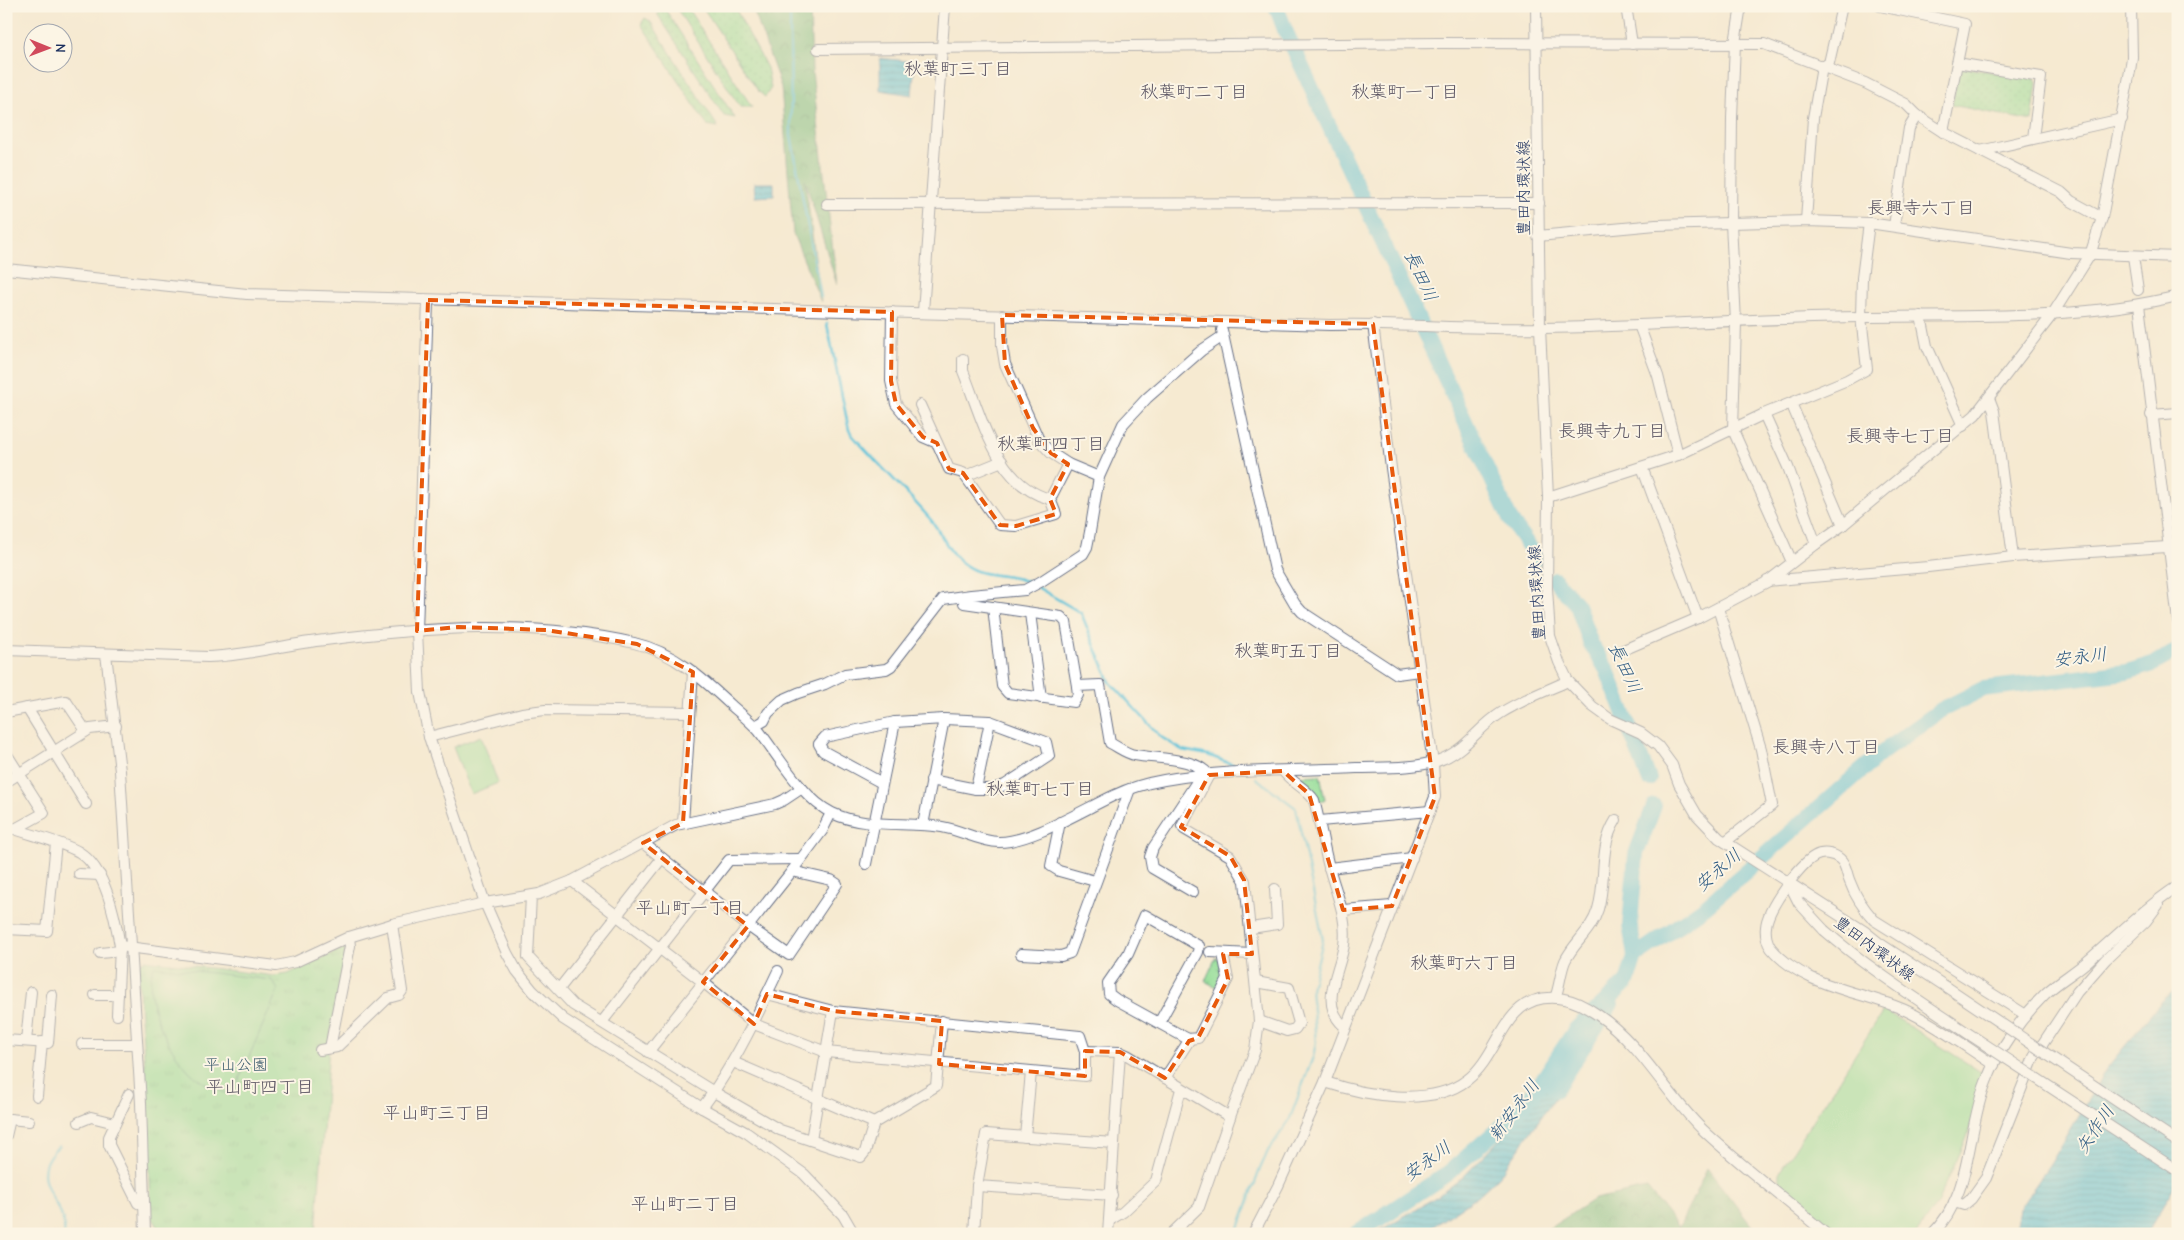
<svg xmlns="http://www.w3.org/2000/svg" width="2184" height="1240" font-family="'Comic Neue','Klee One',sans-serif">
<defs>
<pattern id="grass-dots" width="8" height="8" patternUnits="userSpaceOnUse" patternTransform="scale(1.25)"><rect width="8" height="8" fill="#95de99"/><path d="M2 2h.1M6 6h.1" fill="none" stroke="#80bf86" stroke-width="1.8" stroke-linecap="round"/></pattern>
<pattern id="forest-crowns" width="20" height="18" patternUnits="userSpaceOnUse" patternTransform="scale(1.25)"><rect width="20" height="18" fill="#78bd81"/><path d="M2 6a3 3 0 1 1 6 0M12 15a3 3 0 1 1 6 0" fill="none" stroke="#629a6d"/></pattern>
<pattern id="park-tufts" width="24" height="20" patternUnits="userSpaceOnUse" patternTransform="scale(1.25)"><rect width="24" height="20" fill="#95de99"/><path d="M3 7l-1-3M5 7V3M7 7l1-3M15 17l-1-3M17 17v-4M19 17l1-3" fill="none" stroke="#80bf86"/></pattern>
<pattern id="water-rules" width="6" height="5" patternUnits="userSpaceOnUse" patternTransform="scale(1.25)"><rect width="6" height="5" fill="#5dc3da"/><path d="M0 2.5h6" fill="none" stroke="#4c9fb4"/></pattern>
</defs>
<rect width="100%" height="100%" fill="#fcf5e5"/>
<filter id="ink" filterUnits="userSpaceOnUse"><feTurbulence type="fractalNoise" baseFrequency=".02" numOctaves="2"/><feDisplacementMap in="SourceGraphic" scale="10" xChannelSelector="R" yChannelSelector="G"/><feConvolveMatrix kernelMatrix="1 2 1 2 8 2 1 2 1" color-interpolation-filters="sRGB"/></filter>
<filter id="wash" filterUnits="userSpaceOnUse"><feTurbulence type="fractalNoise" baseFrequency=".0096" numOctaves="4" result="noise"/><feDisplacementMap in="SourceGraphic" scale="20" xChannelSelector="R" yChannelSelector="G"/><feGaussianBlur stdDeviation="1.12" result="paint"/><feColorMatrix in="noise" values="0 0 0 0 0 0 0 0 0 0 0 0 0 0 0 0 0 1.4 0 .05"/><feComposite in="paint" operator="in"/></filter>
<g filter="url(#wash)">
<rect width="100%" height="100%" fill="#f6ead1"/>
<g fill="url(#grass-dots)" stroke="#58867c">
<polygon points="675,6 686,6 752,107 740,107"/>
<polygon points="702,6 734,6 767,68 771,88 765,97 758,91"/>
<polygon points="662,8 665,9 735,118 724,116 658,15 658,10"/>
<polygon points="645,18 650,21 718,127 707,125 641,24"/>
<polygon points="1962,67 2035,79 2037,83 2032,121 1952,105 1959,69"/>
</g>
<g fill="url(#forest-crowns)" stroke="#4a7670">
<polygon points="752,6 810,6 812,71 837,285 805,180 821,302 793,234 781,87"/>
<polygon points="1707,1168 1758,1234 1545,1234 1548,1229 1594,1199 1647,1188 1679,1228"/>
</g>
<g fill="url(#park-tufts)" stroke="#58867c">
<polygon points="1320,775 1325,800 1323,801 1318,801 1300,783 1299,776"/>
<polygon points="346,947 329,1046 316,1234 163,1234 151,1216 148,1106 137,964 145,960 274,976 288,974"/>
<polygon points="1216,957 1220,960 1225,980 1220,989 1205,981"/>
</g>
<g fill="#95de99" stroke="#58867c">
<polygon points="481,736 498,783 471,794 453,747"/>
<path d="M 154,966 L 272,980 L 278,990 L 232,1096 C 218,1089 200,1083 189,1071 C 167,1048 141,998 154,966 Z"/>
<polygon points="1884,1010 1987,1076 1966,1140 1937,1204 1918,1231 1915,1234 1839,1234 1783,1186 1779,1181 1779,1173"/>
</g>
<g fill="url(#water-rules)" stroke="#3c799c">
<polygon points="880,58 915,62 912,95 880,90"/>
<polygon points="754,183 774,183 774,196 755,197"/>
<polygon points="2178,987 2178,1182 2146,1234 2014,1234 2019,1209 2051,1163 2106,1069 2161,1002"/>
<polygon points="1575,1070 1500,1175 1479,1195 1422,1234 1374,1234 1439,1195 1463,1177 1518,1121 1551,1076"/>
</g>
<g fill="none" stroke-linecap="round" stroke-linejoin="round">
<g stroke="#5dc3da" stroke-width="2.5">
<polyline points="790,6 791,135 821,297"/>
<path d="M 827,324 L 849,430 L 853,436 C 878,464 906,491 931,520 C 943,535 949,555 965,565 C 984,579 1010,572 1030,583"/>
<polyline points="1037,587 1081,613 1110,682 1161,737 1182,750 1208,755 1239,767"/>
<path d="M 59,1146 C 55,1149 52,1152 49,1157 C 31,1185 68,1206 64,1234"/>
<polyline points="1235,1234 1239,1228 1260,1169 1268,1151 1289,1121 1313,1057 1316,1042 1311,989 1323,940 1296,808 1256,778"/>
</g>
<g stroke="#5dc3da" stroke-width="16">
<polyline points="1276,6 1285,30 1510,519 1537,558"/>
<polyline points="1555,580 1577,605 1591,644 1607,670 1649,779"/>
<polyline points="1635,956 1630,925 1636,854 1654,806"/>
<polyline points="1555,1090 1611,1004"/>
<polyline points="1356,1234 1448,1173 1517,1113 1540,1084 1576,1029 1627,982 1635,956 1705,907 1884,751 1941,710 1983,689 2127,672 2153,664 2178,650"/>
</g>
</g>
</g>
<g filter="url(#ink)">
<g fill="none" stroke-linecap="round" stroke-linejoin="round">
<g stroke="#687086" stroke-width="12">
<g id="minor">
<polyline points="1536,6 1540,328 1548,497 1547,588 1550,636 1559,662 1568,681 1592,706 1610,719 1641,733 1658,746 1672,765 1679,784 1697,815 1719,838 1864,931 1879,943 1948,988"/>
<polyline points="1626,6 1632,44"/>
<polyline points="1741,6 1735,43 1732,118 1731,223 1736,322 1733,430 1792,562"/>
<polyline points="1880,6 1965,24 1943,132"/>
<polyline points="818,49 1438,43 1764,44 1865,83 1906,104 1917,115 1943,132 2061,192 2071,201 2102,218"/>
<polyline points="1957,63 2041,77 2033,138"/>
<polyline points="1980,151 2122,119"/>
<polyline points="827,204 1539,203"/>
<polyline points="1806,221 1813,118 1822,67 1829,63 1842,6"/>
<polyline points="1894,226 1909,128 1917,115"/>
<polyline points="1538,236 1656,225 1806,221 1869,223 2071,253 2178,257"/>
<polyline points="2133,256 2138,290"/>
<path d="M 6,269 L 247,294 L 1330,325 C 1401,323 1472,330 1543,328 C 1650,326 1757,318 1863,317 C 1969,315 2075,321 2178,296"/>
<polyline points="428,300 417,631 420,692 429,737 485,903 507,953 517,971 533,991 563,1019 702,1108 747,1133 804,1174 843,1215 854,1234"/>
<polyline points="2139,305 2178,621"/>
<polyline points="892,312 891,381 896,404 923,437 937,443"/>
<polyline points="923,312 945,6"/>
<polyline points="1002,315 1002,346 1005,364 1039,440 1051,453 1068,464 1099,477"/>
<polyline points="1921,316 1927,346 1963,426"/>
<polyline points="1639,325 1658,376 1678,455"/>
<polyline points="1222,330 1275,570 1295,604 1302,612 1397,674 1419,671"/>
<path d="M 963,359 L 963,371 C 982,417 996,485 1050,499"/>
<polyline points="1989,398 1994,411 2013,557"/>
<polyline points="1791,403 1843,525"/>
<polyline points="920,405 949,469 963,473 1000,525 1016,526 1056,514 1050,499 1068,464"/>
<polyline points="1764,414 1788,467 1816,544"/>
<polyline points="2151,415 2178,413"/>
<polyline points="1642,467 1698,618"/>
<polyline points="965,476 1002,461"/>
<polyline points="1548,497 1678,455 1764,414 1847,380 1867,369 1861,317 1862,278 1869,223"/>
<polyline points="1767,581 1928,567 2013,557 2167,547"/>
<polyline points="964,603 1061,617 1066,622 1077,686"/>
<path d="M 993,607 L 1002,686 L 1008,693 L 1074,702 L 1078,695 L 1077,686 L 1100,685 L 1110,743 C 1118,747 1127,754 1135,755 C 1155,759 1196,757 1209,775"/>
<polyline points="1718,608 1761,749 1772,805 1725,842"/>
<polyline points="1030,613 1041,698"/>
<path d="M 6,650 L 208,657 C 247,656 286,644 325,640 C 427,627 532,620 634,643 C 674,652 703,679 732,706 C 741,714 751,722 759,731 C 779,757 803,799 832,813 C 865,829 907,821 942,827 C 961,830 980,842 999,842 C 1032,842 1084,809 1115,795 C 1130,788 1147,783 1164,780 C 1227,769 1293,771 1356,768 C 1382,767 1412,769 1437,761 C 1465,752 1477,728 1501,713 C 1521,700 1546,691 1568,681"/>
<polyline points="1621,651 1698,618 1767,582 1816,544 1843,525 1975,415 2052,315 2090,255 2102,218 2130,71 2132,57 2131,6"/>
<polyline points="106,654 120,771 141,1103 145,1234"/>
<polyline points="27,708 86,804"/>
<polyline points="6,712 66,701 86,731"/>
<polyline points="755,726 764,721 768,713 782,700 798,693 825,684 845,674 886,669 891,666 943,599 971,595 1025,590 1040,582 1083,554 1087,547 1090,532 1099,477 1123,424 1147,398 1202,350 1223,336"/>
<polyline points="429,737 522,713 545,710 689,712"/>
<polyline points="6,753 44,813 15,829"/>
<path d="M 1283,771 C 1292,783 1306,788 1314,800 C 1320,822 1323,845 1329,867 C 1336,894 1348,917 1344,945 C 1339,974 1318,1004 1345,1027"/>
<polyline points="1209,775 1182,826 1184,829 1230,856 1245,881 1259,1021 1255,1050 1230,1117"/>
<polyline points="931,780 976,789 993,789 1005,785 1049,756 1046,742 990,721 944,719"/>
<polyline points="6,782 90,729 116,726"/>
<polyline points="882,783 823,751 819,744 825,737 895,722"/>
<polyline points="976,789 990,721"/>
<polyline points="1320,821 1430,811"/>
<polyline points="1060,822 1051,866 1059,871 1095,881"/>
<polyline points="683,823 693,672"/>
<path d="M 6,826 C 29,835 58,840 79,852 C 106,869 115,917 120,946 L 276,966 L 295,962 L 349,937 L 392,924 L 485,903 L 539,894 L 572,881 L 676,825 L 775,804 L 784,800 L 802,788"/>
<polyline points="643,843 748,926 789,955 837,884 831,880 792,871"/>
<polyline points="866,864 895,722 944,719 923,825"/>
<polyline points="1329,868 1412,858"/>
<polyline points="79,874 100,875"/>
<path d="M 572,881 L 703,982 L 754,1024 L 826,1052 L 1085,1076 L 1085,1051 L 1080,1036 L 833,1011 L 767,994 C 749,1034 728,1073 702,1108"/>
<polyline points="1789,883 1799,903 1824,930"/>
<polyline points="1193,892 1152,868 1150,857 1153,848 1200,777"/>
<polyline points="531,896 528,957 573,1005 714,1092 780,1130 861,1157 865,1152 874,1123 936,1086 942,1021"/>
<polyline points="1343,910 1392,906"/>
<polyline points="1251,928 1277,924 1275,889"/>
<polyline points="6,929 47,931 56,843"/>
<polyline points="1210,952 1252,954"/>
<polyline points="100,953 120,951"/>
<polyline points="1021,954 1061,956 1070,953 1130,789"/>
<polyline points="1256,982 1289,988 1299,1023 1295,1029 1287,1031 1259,1021"/>
<polyline points="559,989 662,858"/>
<polyline points="767,994 778,971"/>
<polyline points="95,995 118,995"/>
<path d="M 1555,998 C 1560,986 1560,973 1565,961 C 1574,942 1591,932 1598,909 C 1607,879 1598,848 1616,820"/>
<polyline points="117,1015 120,946"/>
<polyline points="602,1022 729,860 800,859"/>
<polyline points="1159,1023 1198,952 1199,946 1145,915 1128,954 1108,983 1109,994 1117,1000 1188,1039 1198,1038 1228,979 1223,954"/>
<polyline points="6,1040 48,1043 52,995"/>
<polyline points="26,1041 31,992"/>
<polyline points="82,1044 136,1044"/>
<polyline points="330,1048 350,946 349,937"/>
<polyline points="320,1050 337,1047 388,998 399,995 402,991 392,924"/>
<polyline points="1085,1051 1120,1052 1127,1055 1230,1117 1199,1207 1171,1234"/>
<polyline points="648,1052 792,871 822,831 831,813"/>
<polyline points="733,1062 874,1123"/>
<path d="M 1994,1065 C 1966,1047 1937,1025 1907,1011 C 1863,991 1804,988 1771,948 C 1767,943 1765,934 1766,927 C 1767,909 1799,865 1815,856 C 1822,852 1833,853 1840,859 C 1847,865 1846,874 1850,882 C 1855,896 1864,909 1874,920 L 2026,1015"/>
<polyline points="1165,1078 1190,1039"/>
<path d="M 1325,1082 C 1364,1095 1431,1108 1467,1080 C 1503,1053 1503,988 1564,999 C 1577,1001 1588,1008 1598,1015 C 1642,1045 1665,1093 1702,1129 C 1741,1166 1785,1198 1826,1234"/>
<polyline points="129,1094 109,1137 109,1145 138,1203 144,1206"/>
<polyline points="37,1096 42,1042"/>
<polyline points="79,1122 91,1117 115,1123"/>
<polyline points="6,1136 10,1119 29,1121"/>
<polyline points="1025,1137 1031,1072"/>
<polyline points="811,1140 833,1011"/>
<polyline points="977,1186 1112,1195"/>
<polyline points="1954,1202 1964,1205 1971,1199 1986,1178 2034,1057 2077,992 2106,959 2146,921 2158,905"/>
<polyline points="1110,1220 1123,1212 1156,1181 1181,1089"/>
<polyline points="974,1234 977,1186 986,1134 1114,1143"/>
<polyline points="1108,1234 1120,1052"/>
<polyline points="1253,1234 1278,1186 1325,1082 1435,797 1433,763 1391,468 1373,324"/>
<path d="M 1932,1234 C 1973,1195 1966,1131 1986,1082 C 1998,1050 2021,1018 2045,994 C 2059,981 2076,972 2090,959 C 2119,934 2146,907 2178,886"/>
</g>
</g>
<use href="#minor" stroke="#fff" stroke-width="10"/>
<g stroke="#687086" stroke-width="12" stroke-linecap="butt">
<g id="minor-bridge">
<path d="M 1824,930 C 1870,970 1922,1002 1972,1036 C 2040,1081 2109,1126 2178,1171"/>
<polyline points="1948,988 2178,1142"/>
</g>
</g>
<use href="#minor-bridge" stroke="#fff" stroke-width="10"/>
</g>
</g>
<path d="M0 0H2184V1240H0ZM 428,300 L 892,312 L 891,381 L 896,404 L 923,437 L 937,443 L 949,469 L 963,473 L 1000,525 L 1016,526 L 1056,514 L 1050,499 L 1068,464 L 1051,453 L 1033,428 L 1005,364 L 1002,315 L 1373,324 L 1435,797 L 1392,906 L 1343,910 L 1309,794 L 1283,771 L 1209,775 L 1181,827 L 1230,856 L 1244,880 L 1252,954 L 1223,954 L 1228,979 L 1198,1038 L 1189,1041 L 1165,1078 L 1120,1052 L 1085,1051 L 1085,1076 L 939,1064 L 942,1021 L 833,1011 L 767,994 L 754,1024 L 703,982 L 748,926 L 643,843 L 683,823 L 693,672 L 637,644 L 546,630 L 458,627 L 417,631 Z" fill="#f6ead1" fill-opacity=".55" fill-rule="evenodd"/>
<path fill="none" stroke="#e8590c" stroke-width="4" stroke-dasharray="10 6" stroke-linejoin="round" d="M 428,300 L 892,312 L 891,381 L 896,404 L 923,437 L 937,443 L 949,469 L 963,473 L 1000,525 L 1016,526 L 1056,514 L 1050,499 L 1068,464 L 1051,453 L 1033,428 L 1005,364 L 1002,315 L 1373,324 L 1435,797 L 1392,906 L 1343,910 L 1309,794 L 1283,771 L 1209,775 L 1181,827 L 1230,856 L 1244,880 L 1252,954 L 1223,954 L 1228,979 L 1198,1038 L 1189,1041 L 1165,1078 L 1120,1052 L 1085,1051 L 1085,1076 L 939,1064 L 942,1021 L 833,1011 L 767,994 L 754,1024 L 703,982 L 748,926 L 643,843 L 683,823 L 693,672 L 637,644 L 546,630 L 458,627 L 417,631 Z"/>
<g text-anchor="middle" stroke-width="4" stroke-linejoin="round" paint-order="stroke">
<g font-size="16" fill="#1b2f5e" stroke="#fcf5e5">
<text transform="translate(1523 188) rotate(-90)" y="6">豊田内環状線</text>
<text transform="translate(1536 593) rotate(-93)" y="6">豊田内環状線</text>
<text transform="translate(1875 948) rotate(37)" y="6">豊田内環状線</text>
</g>
<g font-size="16" fill="#3a5b6d" stroke="#fcf5e5">
<text x="236" y="1070">平山公園</text>
</g>
<g font-size="18" fill="#5a5462" stroke="#fcf5e5">
<text x="958" y="75">秋葉町三丁目</text>
<text x="1194" y="98">秋葉町二丁目</text>
<text x="1405" y="98">秋葉町一丁目</text>
<text x="1921" y="214">長興寺六丁目</text>
<text x="1612" y="437">長興寺九丁目</text>
<text x="1900" y="442">長興寺七丁目</text>
<text x="1051" y="450">秋葉町四丁目</text>
<text x="1288" y="657">秋葉町五丁目</text>
<text x="1826" y="753">長興寺八丁目</text>
<text x="1040" y="795">秋葉町七丁目</text>
<text x="690" y="914">平山町一丁目</text>
<text x="1464" y="969">秋葉町六丁目</text>
<text x="260" y="1093">平山町四丁目</text>
<text x="437" y="1119">平山町三丁目</text>
<text x="685" y="1210">平山町二丁目</text>
</g>
<g font-size="18" font-style="italic" fill="#2f5b83" stroke="#fcf5e5">
<text transform="translate(1421 276) rotate(65)" y="6">長田川</text>
<text transform="translate(2080 657) rotate(-7)" y="6">安永川</text>
<text transform="translate(1625 668) rotate(65)" y="6">長田川</text>
<text transform="translate(1718 870) rotate(-41)" y="6">安永川</text>
<text transform="translate(1514 1110) rotate(-53)" y="6">新安永川</text>
<text transform="translate(2095 1129) rotate(-56)" y="6">矢作川</text>
<text transform="translate(1427 1161) rotate(-36)" y="6">安永川</text>
</g>
</g>
<rect width="2184" height="1240" fill="none" stroke="#fcf5e5" stroke-width="25"/>
<g transform="translate(48 48) rotate(91)"><circle r="24" fill="#fcf5e5" stroke="#a2a6af"/>
<path d="M0-4L9 19L0 12L-9 19Z" fill="#d1495b"/>
<text y="-8" font-size="14" font-weight="bold" text-anchor="middle" fill="#1b2f5e">N</text>
</g>
</svg>
